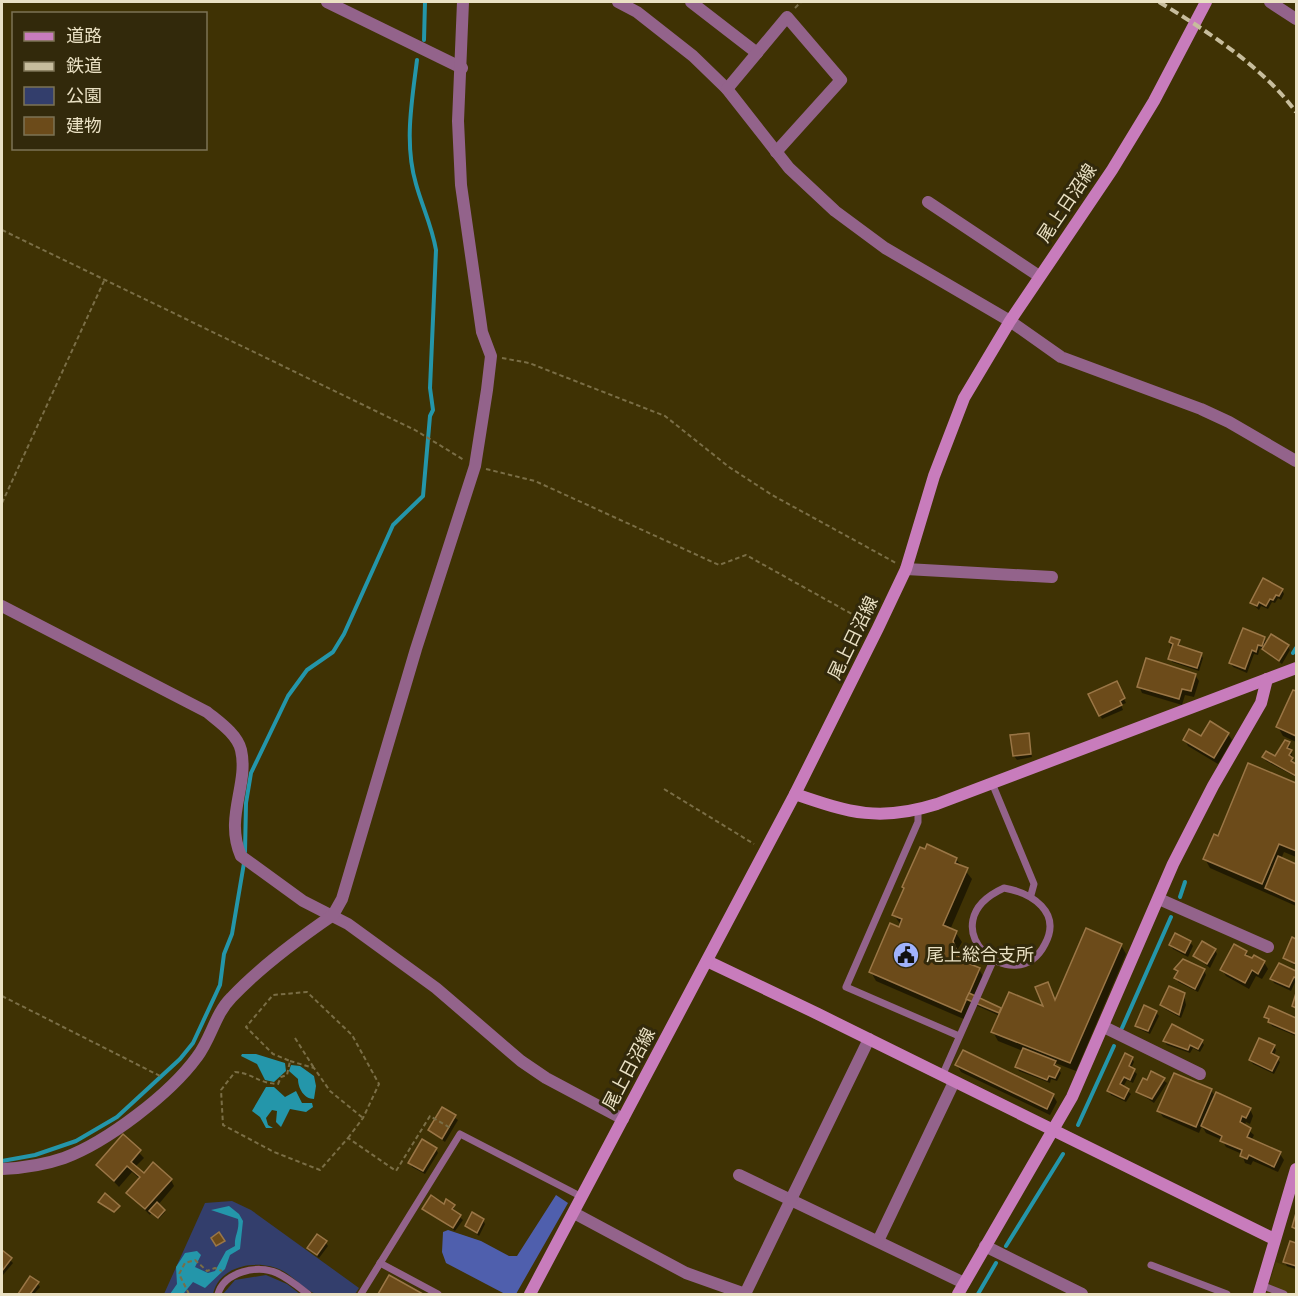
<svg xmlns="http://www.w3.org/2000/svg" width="1298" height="1296" font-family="Lato,'Noto Sans JP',sans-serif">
<rect width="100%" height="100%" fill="#3f3204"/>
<polygon fill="#4a3c05" points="1276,1262 1296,1270 1296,1294 1266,1294"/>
<g fill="#333e6c">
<path d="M 232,1201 L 251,1210 L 359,1288 L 355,1294 C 344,1294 328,1296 317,1294 C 305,1291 294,1277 283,1271 C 259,1258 219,1265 213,1294 L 164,1294 L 205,1203 Z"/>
<polygon points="266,1275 287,1284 300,1294 223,1294 235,1280"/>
</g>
<polygon fill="#4f5fad" points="556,1195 568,1203 516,1294 505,1294 446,1263 442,1252 443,1232 448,1230 481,1241 509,1256 517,1256"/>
<g fill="#2496aa">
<polygon points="242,1054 256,1054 285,1063 286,1071 274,1082 265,1080 257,1064 241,1056"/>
<path d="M 291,1065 L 300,1066 L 314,1076 L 316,1086 L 314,1099 C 304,1099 298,1088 298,1079 L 289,1071 Z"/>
<polygon points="266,1087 274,1087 285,1097 296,1091 302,1103 312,1103 313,1107 306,1112 290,1109 281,1127 276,1122 277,1111 272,1110 266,1118 268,1125 273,1128 266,1128 260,1117 252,1111"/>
<path d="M 229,1206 L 239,1214 L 243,1221 L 240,1249 L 230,1255 L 225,1269 L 205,1288 L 193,1282 L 184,1293 L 170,1294 L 177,1284 L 176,1267 L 185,1253 L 197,1251 L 201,1255 L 195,1267 L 208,1273 L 215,1271 L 226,1251 L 235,1246 C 234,1236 240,1230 238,1219 L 211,1210 Z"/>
</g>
<g fill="#0007">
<polygon points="1282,590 1284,594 1281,600 1278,598 1275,603 1272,602 1268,609 1261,606 1259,610 1251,603"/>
<polygon points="1264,638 1267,643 1288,646 1290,650 1282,664 1260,648 1258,655 1254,654 1247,673 1233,667 1231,663"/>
<polygon points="1179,641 1181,648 1201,654 1203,658 1199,671 1172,662 1170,642"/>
<polygon points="1195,675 1199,681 1194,697 1185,695 1182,705 1142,693 1139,686"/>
<polygon points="1118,687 1126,703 1121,705 1123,710 1102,719 1100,715"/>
<polygon points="1294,692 1296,693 1296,742 1283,736 1278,727"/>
<polygon points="1028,734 1032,757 1017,760 1014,756"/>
<polygon points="1228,734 1232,740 1218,764 1188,746 1185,740"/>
<polygon points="1289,744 1294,764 1296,766 1296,777 1266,761 1264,757 1276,758"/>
<polygon points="1249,765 1296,784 1296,857 1284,852 1281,859 1296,866 1296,906 1210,868 1205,859 1218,838"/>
<polygon points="956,859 972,879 950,930 956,933 962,942 957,951 961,962 979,969 984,978 975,998 1002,1010 1045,1009 1052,993 1056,1002 1121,945 1126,954 1076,1071 1055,1063 1061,1073 1057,1081 1051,1079 1050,1083 1019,1071 1017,1067 1023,1051 998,1041 993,1032 1000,1016 973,1004 966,1020 876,981 871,972 901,925 894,915"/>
<polygon points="1293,939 1296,940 1296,966 1284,958"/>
<polygon points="1190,942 1193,946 1188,957 1173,949 1170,945"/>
<polygon points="1215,950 1217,954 1210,968 1194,956"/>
<polygon points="1246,952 1250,959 1264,962 1268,969 1262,979 1256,976 1249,989 1226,976 1222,970"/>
<polygon points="1279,965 1296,973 1296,980 1291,991 1274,983 1272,979"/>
<polygon points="1176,970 1204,970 1206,975 1198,992 1178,982"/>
<polygon points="1184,994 1186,1005 1181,1018 1165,1009 1162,1005"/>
<polygon points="1269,1008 1296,1019 1296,1036 1272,1026 1266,1017"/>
<polygon points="1156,1012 1159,1016 1150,1034 1139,1029 1137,1025"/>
<polygon points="1164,1041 1201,1041 1204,1045 1200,1052 1193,1048 1190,1053 1167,1045"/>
<polygon points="1274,1046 1276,1050 1274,1056 1280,1062 1274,1074 1253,1064 1250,1060"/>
<polygon points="1132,1058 1134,1062 1131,1068 1137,1074 1133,1083 1127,1080 1123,1087 1131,1094 1126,1102 1111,1095 1108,1091"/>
<polygon points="957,1065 1053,1095 1057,1102 1050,1115 961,1072"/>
<polygon points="1152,1073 1167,1083 1154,1103 1138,1092"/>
<polygon points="1211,1090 1216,1098 1250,1109 1253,1116 1250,1124 1246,1122 1244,1126 1254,1135 1251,1141 1280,1154 1284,1160 1278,1172 1253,1161 1251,1165 1245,1163 1242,1154 1226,1147 1222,1140 1206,1133 1202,1126 1199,1133 1163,1117 1159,1111"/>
<polygon points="442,1109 458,1120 445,1142 429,1130"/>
<polygon points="123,1136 144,1158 135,1167 144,1175 171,1180 174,1186 158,1205 165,1212 159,1219 152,1212 150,1215 128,1193 140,1179 132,1172 119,1187 98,1165"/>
<polygon points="436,1149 438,1153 425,1174 412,1167 410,1163"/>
<polygon points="454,1206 454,1212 463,1220 455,1231 424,1209"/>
<polygon points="483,1220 485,1224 479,1236 467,1226"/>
<polygon points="325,1242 328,1246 319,1258 309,1248"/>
<polygon points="1291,1243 1296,1245 1296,1269 1287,1266 1285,1262"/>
<polygon points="2,1252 13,1263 3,1275 2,1274"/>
<polygon points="390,1278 420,1294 380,1294"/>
<polygon points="37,1283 40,1287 34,1294 19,1294"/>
</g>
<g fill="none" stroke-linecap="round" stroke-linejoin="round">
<g stroke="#2496aa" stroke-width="4">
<polyline points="424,40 425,2"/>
<polyline points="1293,653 1296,648"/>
<path d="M 245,852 L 246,803 L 251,773 L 288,696 L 307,670 L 333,652 L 344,634 L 393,525 L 423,496 L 430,416 L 433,410 L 430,388 L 436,250 C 432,226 422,206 416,184 C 404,143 412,101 417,60"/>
<polyline points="1180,897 1185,882"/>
<polyline points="1122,1028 1171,917"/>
<polyline points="1078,1125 1114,1046"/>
<polyline points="2,1161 35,1155 76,1141 117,1117 180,1059 193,1043 220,985 224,954 232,934 244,863"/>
<polyline points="1006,1246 1063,1154"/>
<polyline points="978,1294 996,1263"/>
</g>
</g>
<g fill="#6c4b1a" stroke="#9a7646" stroke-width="1.5">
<polygon points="1263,578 1283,589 1279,596 1276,595 1273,600 1270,599 1266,606 1259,602 1257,606 1250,603"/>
<polygon points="1243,628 1265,637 1262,646 1258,645 1256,652 1252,650 1245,669 1229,663"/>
<polygon points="1271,634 1289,645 1279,661 1262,649"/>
<polygon points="1171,637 1180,640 1178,645 1202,653 1197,668 1168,659 1173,644 1169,642"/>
<polygon points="1146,658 1196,674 1191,691 1182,689 1179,699 1137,687"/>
<polygon points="1117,681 1125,698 1120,701 1122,705 1099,716 1088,694"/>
<polygon points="1293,690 1296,691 1296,736 1276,727"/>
<polygon points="1210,721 1229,733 1214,758 1183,740 1189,729 1201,736"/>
<polygon points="1029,733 1031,754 1013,756 1010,735"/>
<polygon points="1285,740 1290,742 1287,748 1292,750 1289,755 1293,758 1291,761 1296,764 1296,776 1262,757 1266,751 1275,756"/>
<polygon points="1248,763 1296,783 1296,851 1279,844 1262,884 1203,859 1214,834 1218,836"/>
<polygon points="927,844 957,858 955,863 968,868 943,925 957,931 953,941 960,960 980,968 961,1012 869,972 890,923 899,927 902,919 892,915 904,888 902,887 920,847 925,849"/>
<polygon points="1278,856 1296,864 1296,902 1265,888"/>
<polygon points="1086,928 1122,944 1070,1063 991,1032 1009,992 1043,1006 1035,987 1048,982 1055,1000"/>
<polygon points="1175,933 1191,941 1185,953 1169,945"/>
<polygon points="1292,937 1296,939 1296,964 1283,958"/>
<polygon points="1202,941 1216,949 1207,964 1193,956"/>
<polygon points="1234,944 1247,951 1245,955 1252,958 1254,955 1265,961 1258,974 1252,970 1245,983 1220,970"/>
<polygon points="1183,959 1205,969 1195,989 1174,978 1178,971 1174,969"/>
<polygon points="1279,963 1296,971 1296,978 1294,977 1289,987 1270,979"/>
<polygon points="1169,986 1185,993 1179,1015 1160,1005"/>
<polygon points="969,993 1001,1008 999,1013 966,999"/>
<polygon points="1296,993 1296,1008 1292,1006"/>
<polygon points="1144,1005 1157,1011 1148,1031 1135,1026"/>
<polygon points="1269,1006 1296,1018 1296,1034 1268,1022 1269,1019 1264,1017"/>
<polygon points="1172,1024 1203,1040 1198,1049 1190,1045 1188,1050 1163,1041"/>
<polygon points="1259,1038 1275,1045 1271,1053 1279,1057 1272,1071 1249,1060"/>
<polygon points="1023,1048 1056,1061 1054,1065 1060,1068 1055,1078 1049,1076 1047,1080 1015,1067"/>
<polygon points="963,1050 1054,1094 1047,1109 955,1065"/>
<polygon points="1125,1053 1133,1057 1129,1066 1135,1069 1130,1080 1124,1077 1120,1084 1129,1089 1124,1099 1107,1091"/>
<polygon points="1151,1071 1165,1078 1152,1099 1136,1092 1143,1078 1147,1080"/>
<polygon points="1174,1073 1212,1089 1196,1127 1157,1111"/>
<polygon points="1216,1092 1251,1108 1246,1118 1242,1116 1240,1122 1251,1128 1247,1137 1281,1152 1274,1167 1249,1155 1247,1159 1240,1156 1242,1150 1220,1141 1222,1136 1201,1126"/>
<polygon points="442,1107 456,1115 442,1139 428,1130"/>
<polygon points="123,1134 141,1150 131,1162 144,1173 153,1162 172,1179 145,1209 126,1193 140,1177 127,1166 114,1181 96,1165"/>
<polygon points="422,1139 437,1148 423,1171 408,1163"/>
<polygon points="105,1193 120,1206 114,1212 98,1202"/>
<polygon points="431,1195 444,1204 446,1199 455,1205 452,1209 461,1215 453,1228 422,1209"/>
<polygon points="157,1202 165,1210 158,1218 149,1211"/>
<polygon points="472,1212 484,1219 477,1233 465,1226"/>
<polygon points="1296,1213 1296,1229 1292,1227"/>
<polygon points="219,1232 225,1241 216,1246 211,1238"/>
<polygon points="317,1234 327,1241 317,1255 307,1248"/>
<polygon points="1290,1241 1296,1243 1296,1266 1283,1262"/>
<polygon points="2,1250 12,1258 2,1271"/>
<polygon points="389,1275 423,1294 378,1294"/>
<polygon points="30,1276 39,1282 30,1294 18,1294"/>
</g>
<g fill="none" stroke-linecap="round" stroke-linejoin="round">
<g stroke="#7a6e46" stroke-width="2" stroke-dasharray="4.5 3" stroke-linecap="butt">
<polyline points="795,8 801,2"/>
<polyline points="2,230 415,430 464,460"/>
<polyline points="502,358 529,363 665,416 729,467 772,495 896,563"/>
<polyline points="486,469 535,481 719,565 746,555 868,623"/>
<polyline points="2,503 104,281"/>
<polyline points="664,789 754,844"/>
<polyline points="2,996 162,1077"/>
<polyline points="295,1038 314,1068"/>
<polyline points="290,1061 314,1068 330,1091 363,1118"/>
<path d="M 348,1138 L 363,1118 L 379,1084 L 352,1035 L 307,992 L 273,995 L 246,1027 L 273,1054 L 290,1061 L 287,1075 L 281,1077 L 278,1084 C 257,1083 255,1074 235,1072 L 221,1090 L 223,1125 L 274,1152 L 320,1170 L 348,1138 L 396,1171 L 430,1116 L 452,1129"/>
<polyline points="189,1294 179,1274 185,1263 195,1260 207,1271 215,1268 222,1271"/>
</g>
<g stroke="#93638b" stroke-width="7">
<polyline points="992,783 1034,884 1031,895"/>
<polyline points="918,810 918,822 846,987 959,1036"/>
<path d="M 1004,888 C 1032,893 1062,912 1045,944 C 1015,1003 925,924 1004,888 Z"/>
<polyline points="942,1076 993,961"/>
<polyline points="380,1263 438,1294"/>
<polyline points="1151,1265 1227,1294"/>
<polyline points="1261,1285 1284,1294"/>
<path d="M 218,1294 C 224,1272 258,1264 277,1273 C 288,1278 299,1287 308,1294"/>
<polyline points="361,1294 460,1134 582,1197"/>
</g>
<g stroke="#93638b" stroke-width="12">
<polyline points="327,2 462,68"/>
<polyline points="618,2 637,12 693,56 727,89 789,168 835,211 885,248 1010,321 1061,357 1201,409 1229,422 1296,461"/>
<polyline points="691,2 757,53"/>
<polyline points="1270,2 1296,19"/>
<polyline points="727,89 787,17 841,80 776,152"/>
<polyline points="928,202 1039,276"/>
<polyline points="906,569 1052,577"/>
<path d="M 2,606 L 207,712 C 219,722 237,734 241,750 C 249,785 224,817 241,856 L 303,901 L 348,924 L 436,988 L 521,1061 L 546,1078 L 623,1119"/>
<polyline points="1159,899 1268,947"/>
<polyline points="1104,1027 1200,1074"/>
<path d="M 2,1169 C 23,1168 44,1165 64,1158 C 107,1142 170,1094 197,1057 C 211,1039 215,1014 231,998 C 260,967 298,939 333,915 L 342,899 L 416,649 L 475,466 L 487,390 L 491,356 L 482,332 L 461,185 L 458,121 L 463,2"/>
<polyline points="739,1175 964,1283"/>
<polyline points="574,1213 686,1273 745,1294"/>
<polyline points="878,1241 954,1082"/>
<polyline points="985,1246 1082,1294"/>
<polyline points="745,1294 869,1039"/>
</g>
<g stroke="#c87cbc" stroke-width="12">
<path d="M 795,794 C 850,813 880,822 937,804 L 1296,668"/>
<polyline points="707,961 818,1014 1274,1239"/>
<polyline points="530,1294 795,794 878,628 906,569 934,476 964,398 1010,321 1112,170 1154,101 1206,2"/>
<polyline points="958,1294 1072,1097 1173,864 1213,786 1261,703 1267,679"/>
<polyline points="1259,1294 1296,1169"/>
</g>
<path stroke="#c7bd9d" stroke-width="4" stroke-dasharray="9 4.5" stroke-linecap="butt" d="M 1159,2 C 1206,30 1264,68 1296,112"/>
</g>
<defs>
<g id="civic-disc" transform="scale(1.35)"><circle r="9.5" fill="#a0b3fd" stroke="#32290b"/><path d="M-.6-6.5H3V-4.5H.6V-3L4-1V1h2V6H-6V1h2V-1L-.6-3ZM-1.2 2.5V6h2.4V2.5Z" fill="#111"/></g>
</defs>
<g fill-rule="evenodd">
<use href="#civic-disc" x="906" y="955"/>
</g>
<g text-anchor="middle" stroke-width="6" stroke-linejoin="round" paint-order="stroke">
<g font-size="18" fill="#eae1c4" stroke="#32290b">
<text transform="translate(1067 203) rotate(-56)" y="6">尾上日沼線</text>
<text transform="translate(853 638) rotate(-64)" y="6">尾上日沼線</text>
<text transform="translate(629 1069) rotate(-62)" y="6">尾上日沼線</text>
</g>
<g font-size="18" fill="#eae1c4" stroke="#32290b" text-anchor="start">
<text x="926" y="961">尾上総合支所</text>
</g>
</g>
<rect width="1298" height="1296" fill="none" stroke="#eae1c4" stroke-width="6"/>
<rect x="12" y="12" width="195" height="138" fill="#32290b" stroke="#7c7355" stroke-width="1.5"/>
<rect x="24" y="32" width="30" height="9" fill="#c87cbc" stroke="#7c7355" stroke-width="1.5"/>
<text x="66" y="42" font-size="18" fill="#eae1c4">道路</text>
<rect x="24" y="62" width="30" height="9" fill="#c7bd9d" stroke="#7c7355" stroke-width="1.5"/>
<text x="66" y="72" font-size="18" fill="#eae1c4">鉄道</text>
<rect x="24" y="87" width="30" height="18" fill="#333e6c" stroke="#7c7355" stroke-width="1.5"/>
<text x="66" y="102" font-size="18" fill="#eae1c4">公園</text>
<rect x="24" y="117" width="30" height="18" fill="#6c4b1a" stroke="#7c7355" stroke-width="1.5"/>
<text x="66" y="132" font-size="18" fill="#eae1c4">建物</text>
</svg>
